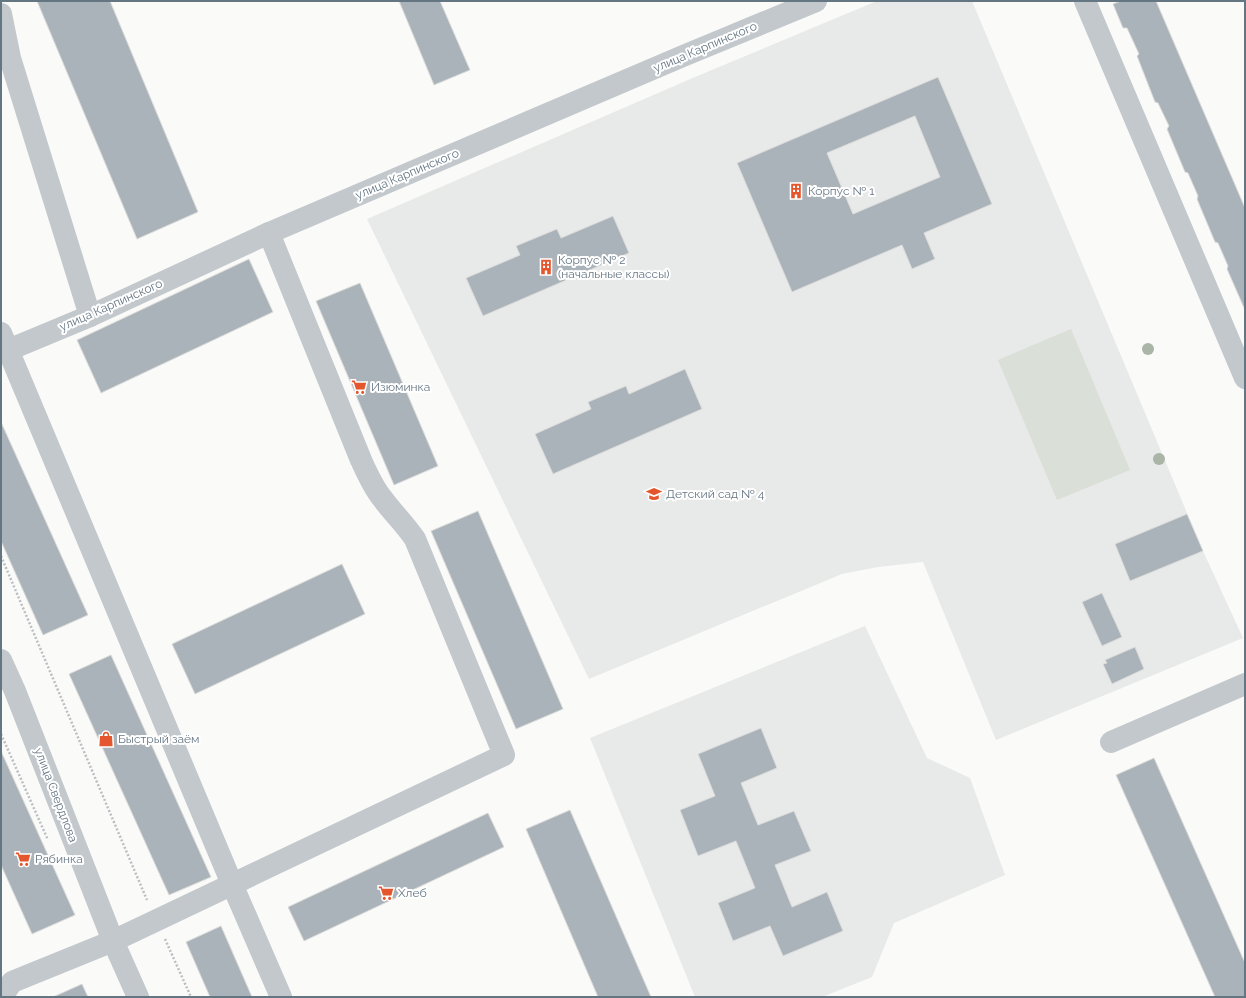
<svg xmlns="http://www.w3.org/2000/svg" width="1246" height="998" font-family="Raleway,sans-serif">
<rect width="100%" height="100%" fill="#fafaf8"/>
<g fill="#e8e9e9">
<polygon points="877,1 972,1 1203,551 1243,638 996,740 923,562 878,567 842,574 589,679 367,219 695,77"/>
<polygon points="865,626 927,758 970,778 1005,875 894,923 872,977 822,997 695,997 590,738"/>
</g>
<polygon fill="#dadfd7" points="1071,329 1130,470 1057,500 998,360"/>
<g fill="#aab3b9" stroke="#dcdcda" fill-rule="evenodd">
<polygon points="37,1 110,1 198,212 137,239"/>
<polygon points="399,1 440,1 470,70 434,85"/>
<polygon points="1121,1 1156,1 1245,208 1245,310 1227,269 1228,266 1218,243 1215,242 1197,199 1198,196 1188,173 1185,172 1167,129 1169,126 1158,103 1155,102 1137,56 1139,54 1127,28 1123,28 1113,4"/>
<path d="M 938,77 L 992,204 L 924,233 L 935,259 L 912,269 L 902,245 L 792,292 L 737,163 ZM 915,116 L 940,177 L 853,214 L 827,153 Z"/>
<polygon points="613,216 629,253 483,316 466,278 520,255 516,246 557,229 561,238"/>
<polygon points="249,259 273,312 101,393 77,340"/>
<polygon points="360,283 438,466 394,485 316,301"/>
<polygon points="685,369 702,409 553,474 535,434 591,409 588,402 626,386 629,394"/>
<polygon points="1,422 88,615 43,635 1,541"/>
<polygon points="478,511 563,709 516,729 431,531"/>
<polygon points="1187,514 1203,551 1130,581 1115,544"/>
<polygon points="342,564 365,614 195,694 172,644"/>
<polygon points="1102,593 1122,637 1102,646 1082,602"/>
<polygon points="1135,647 1144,669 1112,684 1103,664 1107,663 1105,660"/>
<polygon points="111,655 211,877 169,895 69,674"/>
<polygon points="761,728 777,768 741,783 758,825 794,811 811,851 775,865 792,907 827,892 843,931 783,956 770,926 733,941 718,903 755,888 736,841 698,856 680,810 715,796 698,754"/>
<polygon points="1,751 75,915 32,934 1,865"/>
<polygon points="1154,758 1245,963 1245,997 1215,997 1116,775"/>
<polygon points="570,810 651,997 598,997 526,829"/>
<polygon points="488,813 504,847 304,941 288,907"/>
<polygon points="221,926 252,997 210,997 186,942"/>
<polygon points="82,984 88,997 53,997"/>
</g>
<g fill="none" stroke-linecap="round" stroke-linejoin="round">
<g stroke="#bbbfc2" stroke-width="2.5" stroke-dasharray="2 2" stroke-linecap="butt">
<polyline points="1,556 147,900"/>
<polyline points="1,734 48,840"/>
<polyline points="165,939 191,997"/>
</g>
<g stroke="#c3c8cc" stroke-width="22">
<polyline points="1085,1 1245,378"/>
<polyline points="1,14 10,58 90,316"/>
<polyline points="1,333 232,884 281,997"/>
<polyline points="1,353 90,316 269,233 683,56 816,1"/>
<polyline points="1,660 15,691 113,941 138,997"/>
<polyline points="1111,742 1245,684"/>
<path d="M 2,997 L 12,982 L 113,941 L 504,755 L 415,539 C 404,523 393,513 382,498 C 373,487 367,473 361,460 L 269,233"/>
</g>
</g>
<g fill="#aab4a7">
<circle cx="1148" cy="349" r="6"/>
<circle cx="1159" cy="459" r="6"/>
</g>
<defs>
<g id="building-bare" transform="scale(1.2)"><path d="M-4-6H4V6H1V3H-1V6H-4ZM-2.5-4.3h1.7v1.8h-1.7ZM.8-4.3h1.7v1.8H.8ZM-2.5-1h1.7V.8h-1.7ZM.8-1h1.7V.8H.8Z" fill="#e4572e" stroke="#fff" stroke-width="2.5" paint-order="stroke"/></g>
<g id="supermarket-bare" transform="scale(1.2)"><path d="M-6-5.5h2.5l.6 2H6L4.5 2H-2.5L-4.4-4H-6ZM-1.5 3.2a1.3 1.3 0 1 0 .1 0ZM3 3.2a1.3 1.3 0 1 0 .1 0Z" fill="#e4572e" stroke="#fff" stroke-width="2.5" paint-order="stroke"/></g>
<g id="school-bare" transform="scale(1.2)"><path d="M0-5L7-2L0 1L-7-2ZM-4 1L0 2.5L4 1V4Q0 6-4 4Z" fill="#e4572e" stroke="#fff" stroke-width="2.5" paint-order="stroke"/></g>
<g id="shop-bare" transform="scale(1.2)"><path d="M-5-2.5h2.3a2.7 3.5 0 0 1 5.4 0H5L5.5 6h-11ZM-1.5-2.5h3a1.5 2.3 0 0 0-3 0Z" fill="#e4572e" stroke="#fff" stroke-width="2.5" paint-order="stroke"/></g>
</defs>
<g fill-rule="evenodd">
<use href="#building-bare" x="796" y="191"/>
<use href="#building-bare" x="546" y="267"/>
<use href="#supermarket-bare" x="359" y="387"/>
<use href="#school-bare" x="654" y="494"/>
<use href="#shop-bare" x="106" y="739"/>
<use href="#supermarket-bare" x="23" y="859"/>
<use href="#supermarket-bare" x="386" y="893"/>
</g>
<g text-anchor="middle" stroke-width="4" stroke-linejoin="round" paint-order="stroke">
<g font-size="12" fill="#657683" stroke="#fff">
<text transform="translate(705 47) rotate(-23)" y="4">улица Карпинского</text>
<text transform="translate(407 174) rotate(-23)" y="4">улица Карпинского</text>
<text transform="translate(111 305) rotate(-24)" y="4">улица Карпинского</text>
<text transform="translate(56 795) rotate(69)" y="4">улица Свердлова</text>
</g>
<g font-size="12" fill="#657683" stroke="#fff" text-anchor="start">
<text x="808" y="195">Корпус № 1</text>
<text x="558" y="264">Корпус № 2<tspan x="558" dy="14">(начальные классы)</tspan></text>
<text x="371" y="391">Изюминка</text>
<text x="666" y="498">Детский сад № 4</text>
<text x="118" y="743">Быстрый заём</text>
<text x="35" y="863">Рябинка</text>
<text x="398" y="897">Хлеб</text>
</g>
</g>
<rect width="1246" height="998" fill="none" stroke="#657683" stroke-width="4"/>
</svg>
